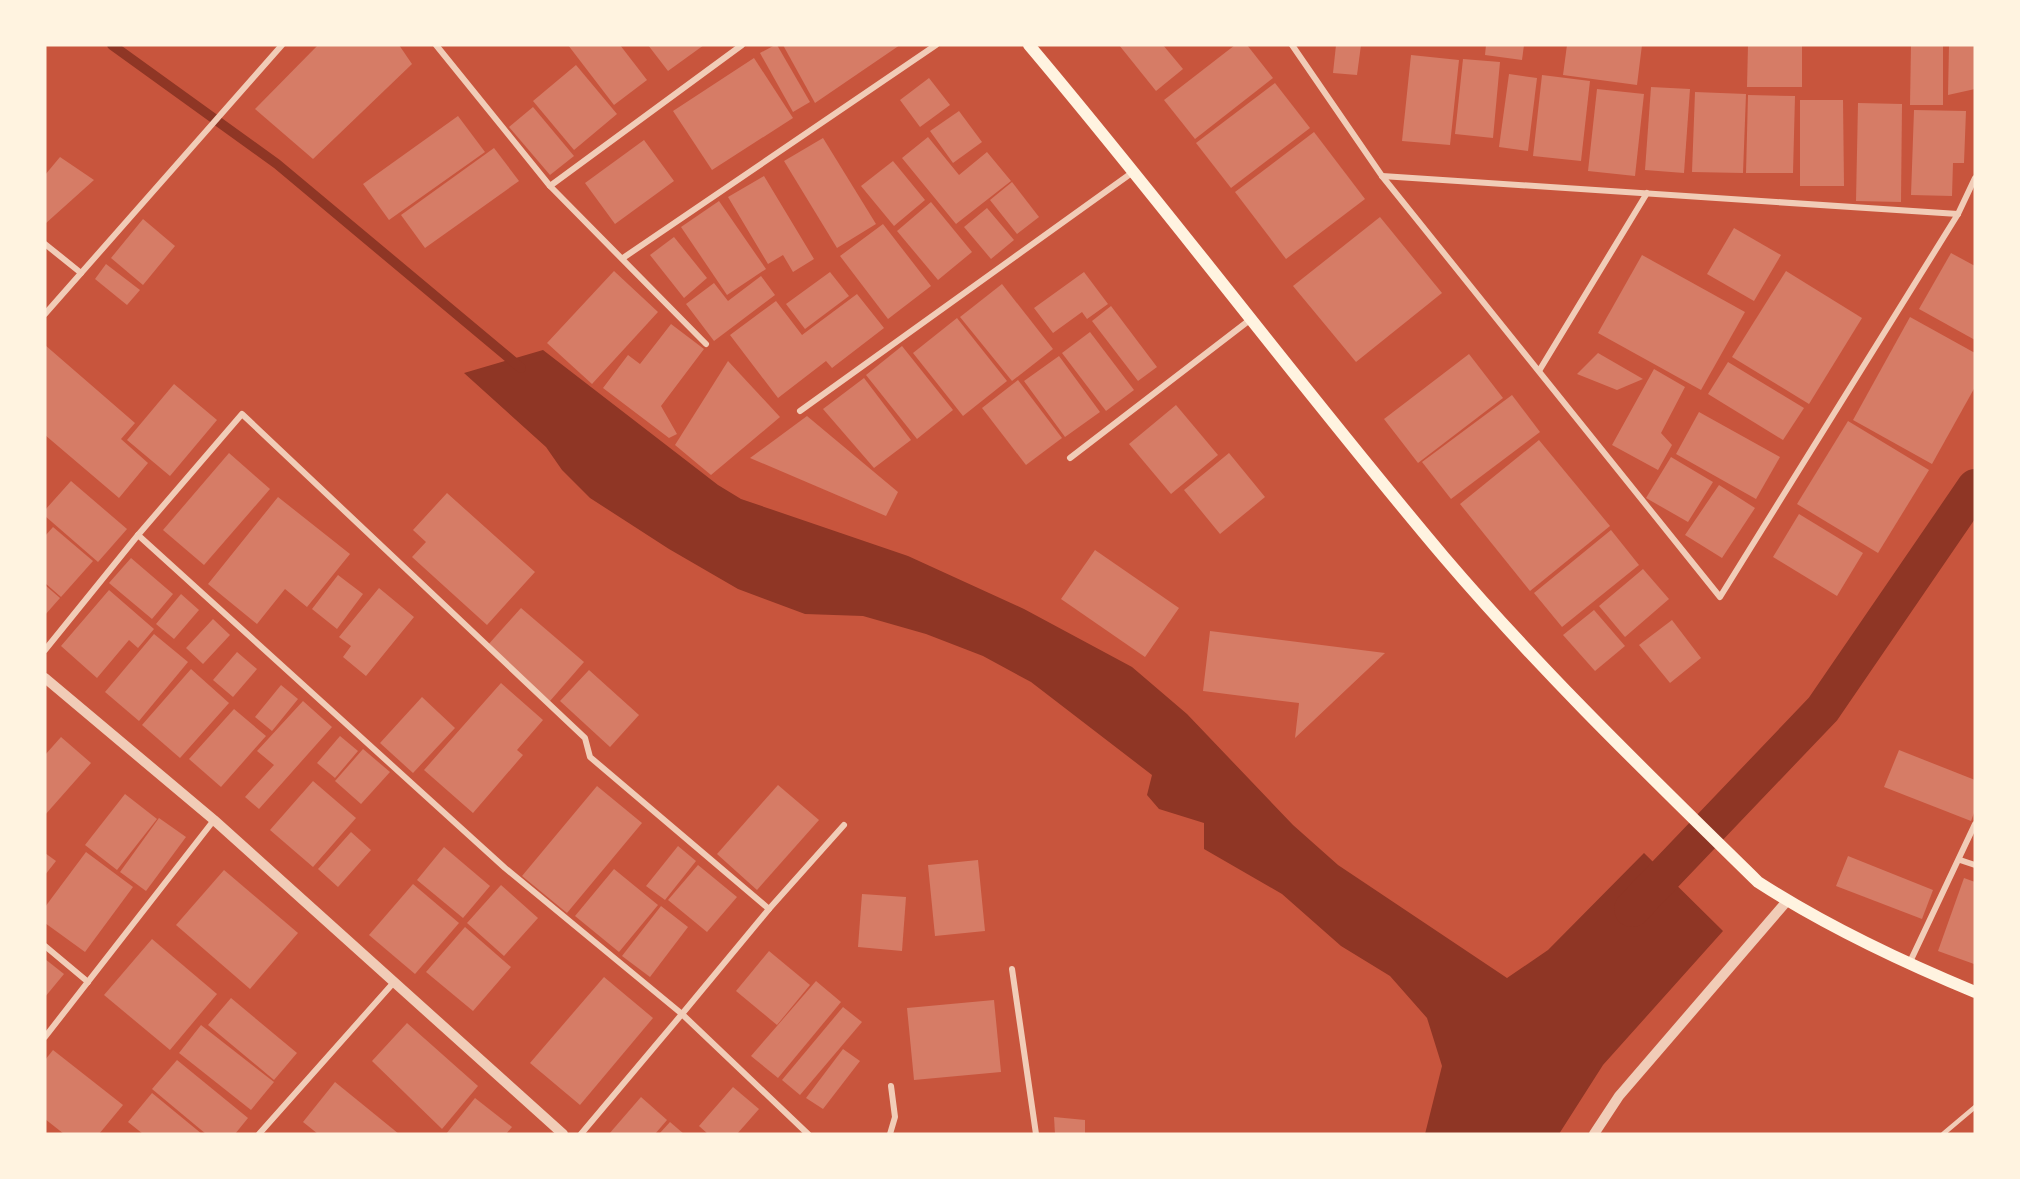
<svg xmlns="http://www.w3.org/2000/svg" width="2020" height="1179" font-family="Roboto,sans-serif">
<rect width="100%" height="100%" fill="#c8553d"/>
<polygon fill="#8f3625" points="543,350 718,485 741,499 908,556 1024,609 1132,667 1187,714 1293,825 1338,865 1507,978 1548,950 1644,853 1723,931 1603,1065 1559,1134 1425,1134 1442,1066 1427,1018 1390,976 1341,946 1282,894 1204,849 1204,823 1159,809 1147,795 1152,775 1031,682 983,656 926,634 863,616 805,614 738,589 669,549 590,498 562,470 546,447 464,373"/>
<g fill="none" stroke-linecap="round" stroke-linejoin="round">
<polyline stroke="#8f3625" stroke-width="10" points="112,45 277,164 521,368"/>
<polyline stroke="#8f3625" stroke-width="36" points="1632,909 1823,709 1975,487"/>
</g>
<g fill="#d67c66">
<polygon points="318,45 399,45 412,64 313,159 255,109"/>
<polygon points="568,45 620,45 647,80 614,105"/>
<polygon points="648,45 704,45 668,71"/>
<polygon points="775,45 777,45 810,102 793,112 760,53"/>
<polygon points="783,45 900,45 815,103"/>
<polygon points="1119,45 1163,45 1183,69 1156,91"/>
<polygon points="1235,45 1247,45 1273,78 1195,139 1164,100"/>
<polygon points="1336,45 1361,45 1357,75 1333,73"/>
<polygon points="1486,45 1524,45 1522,60 1485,55"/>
<polygon points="1567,45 1642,45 1637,85 1563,75"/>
<polygon points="1748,45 1802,45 1802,87 1747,87"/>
<polygon points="1911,45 1943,45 1943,105 1910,105"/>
<polygon points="1949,45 1975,45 1975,89 1948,95"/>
<polygon points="1411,55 1459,60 1450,145 1402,141"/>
<polygon points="754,58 793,118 712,170 673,111"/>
<polygon points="1463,59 1500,62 1493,138 1455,134"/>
<polygon points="576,65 617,114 574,150 533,101"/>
<polygon points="1509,74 1537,78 1528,151 1499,147"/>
<polygon points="1542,75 1590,81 1581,161 1533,156"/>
<polygon points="929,78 950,105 920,127 900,100"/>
<polygon points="1275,83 1310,128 1231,188 1196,143"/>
<polygon points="1651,87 1690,89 1684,173 1645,170"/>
<polygon points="1597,89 1644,94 1635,176 1588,171"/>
<polygon points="1695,92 1746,94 1743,173 1692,172"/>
<polygon points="1748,95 1795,96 1793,173 1746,173"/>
<polygon points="1800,100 1843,100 1844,186 1800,186"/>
<polygon points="1858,103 1902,104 1901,202 1856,201"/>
<polygon points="533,107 574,156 550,175 509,127"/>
<polygon points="1914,110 1966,111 1964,163 1953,163 1952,196 1911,195"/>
<polygon points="959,111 982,142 953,163 930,131"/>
<polygon points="458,116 485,152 389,220 363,184"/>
<polygon points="1314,132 1365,199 1286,259 1235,192"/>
<polygon points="928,137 959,175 987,152 1011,181 956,224 902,158"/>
<polygon points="823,138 876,224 837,248 784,161"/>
<polygon points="644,140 674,181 615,224 585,183"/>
<polygon points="494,148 519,181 425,248 401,215"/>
<polygon points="60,157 94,180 45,224 45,175"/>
<polygon points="893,161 925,200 894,226 861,186"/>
<polygon points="764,176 814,259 793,272 783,255 768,264 728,197"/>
<polygon points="1012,182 1039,217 1017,234 990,200"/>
<polygon points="719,201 766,269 727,295 681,227"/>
<polygon points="931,202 972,252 938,280 897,231"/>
<polygon points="987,208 1014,240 991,259 964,227"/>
<polygon points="1380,217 1442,293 1356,362 1293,286"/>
<polygon points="143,219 175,246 143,285 111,258"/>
<polygon points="883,224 931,286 888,319 840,256"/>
<polygon points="1734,228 1781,255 1754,301 1707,274"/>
<polygon points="674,237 707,278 684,298 650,255"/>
<polygon points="1951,253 1975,266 1975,340 1919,309"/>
<polygon points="1642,255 1745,312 1701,390 1598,333"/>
<polygon points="106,264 140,290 127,305 95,279"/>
<polygon points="614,271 658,312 592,384 547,343"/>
<polygon points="1786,271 1862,318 1809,404 1732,357"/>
<polygon points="830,272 849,296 805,329 786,304"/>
<polygon points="1084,272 1108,304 1087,319 1082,312 1053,333 1034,308"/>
<polygon points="761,276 775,295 714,341 686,304 714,283 728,301"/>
<polygon points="1002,284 1053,349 1012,381 960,317"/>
<polygon points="857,294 884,328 832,368 826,361 778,398 730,335 776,301 802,335"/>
<polygon points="1111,306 1157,367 1138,381 1092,321"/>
<polygon points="1910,317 1975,353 1975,387 1932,464 1853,420"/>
<polygon points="957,318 1007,381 963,416 913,353"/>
<polygon points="671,324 704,349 661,406 677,434 669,438 603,388 628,355 640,364"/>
<polygon points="1090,332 1134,390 1106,411 1062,353"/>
<polygon points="45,345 135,423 121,439 148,463 119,498 45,435"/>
<polygon points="902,346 953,410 917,439 866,375"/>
<polygon points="1598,353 1643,379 1617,390 1577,374"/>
<polygon points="1469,354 1503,398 1418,463 1384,419"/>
<polygon points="1059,356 1100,412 1065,437 1024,381"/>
<polygon points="728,361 780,417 711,475 675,445"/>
<polygon points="1728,362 1804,408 1783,440 1708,394"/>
<polygon points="1654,369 1685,387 1661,433 1672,445 1658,470 1612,445"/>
<polygon points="864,378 911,440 874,468 823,409"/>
<polygon points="1018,380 1062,438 1026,465 982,408"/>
<polygon points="174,384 217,420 170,476 127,440"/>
<polygon points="1512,395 1540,432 1451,499 1422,462"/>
<polygon points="1176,405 1218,455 1171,494 1129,444"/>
<polygon points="1699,412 1780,457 1756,499 1676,454"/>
<polygon points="807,416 898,492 886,516 750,458"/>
<polygon points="1848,421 1929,470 1878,553 1797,504"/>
<polygon points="1539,440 1610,526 1530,591 1460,504"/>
<polygon points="229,453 270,489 204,565 163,530"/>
<polygon points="1229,453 1265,497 1220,534 1184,490"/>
<polygon points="1671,457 1713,482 1688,522 1646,498"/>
<polygon points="71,481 127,529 98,562 45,516 45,510"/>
<polygon points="1719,485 1755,508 1722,558 1685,535"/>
<polygon points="447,493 535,572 487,625 412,557 426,542 413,530"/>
<polygon points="278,497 350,554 307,607 285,589 257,624 208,584"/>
<polygon points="1799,514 1863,553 1837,596 1773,557"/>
<polygon points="53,527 93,561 61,597 45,583 45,536"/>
<polygon points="1611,530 1639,565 1562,627 1534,593"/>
<polygon points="1095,550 1179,608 1145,657 1061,599"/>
<polygon points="131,558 173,594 152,619 109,583"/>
<polygon points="1643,569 1669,599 1625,637 1599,606"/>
<polygon points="338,575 363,594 337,629 312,609"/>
<polygon points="45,585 60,598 45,615"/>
<polygon points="379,588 414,617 366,676 343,657 351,646 339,637"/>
<polygon points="109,590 154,629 138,648 129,640 97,678 61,646"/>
<polygon points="181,594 199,610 174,639 156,624"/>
<polygon points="521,608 584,662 550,701 487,646"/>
<polygon points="1594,610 1625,646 1595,671 1563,635"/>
<polygon points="213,619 230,635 203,664 186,648"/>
<polygon points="1672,620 1701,658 1670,683 1639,645"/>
<polygon points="1210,631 1385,653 1295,738 1299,703 1203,691"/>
<polygon points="154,634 188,662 139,721 105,692"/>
<polygon points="237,652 257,669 233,697 213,680"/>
<polygon points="191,669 229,703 180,758 142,725"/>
<polygon points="589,670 639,715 610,747 560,701"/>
<polygon points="501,683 543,720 517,750 523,755 473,813 424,770"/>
<polygon points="281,685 298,699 272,731 255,717"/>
<polygon points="422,697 455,728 413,773 380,743"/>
<polygon points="303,701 332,727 259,809 245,797 274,765 257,751"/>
<polygon points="234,709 266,736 221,787 189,759"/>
<polygon points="340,736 358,751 335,778 317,763"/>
<polygon points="61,737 91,763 45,815 45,755"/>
<polygon points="363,749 390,772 361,804 335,781"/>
<polygon points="1899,750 1975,780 1975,810 1971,821 1884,787"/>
<polygon points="313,781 356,818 313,867 270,830"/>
<polygon points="778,785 819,820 757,890 717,854"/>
<polygon points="597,786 642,823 567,913 522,876"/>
<polygon points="125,794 157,819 117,870 85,845"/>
<polygon points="159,818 186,837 146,891 120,872"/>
<polygon points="351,832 371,850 338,887 318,869"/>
<polygon points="678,846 696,861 665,900 646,886"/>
<polygon points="444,847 490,886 463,918 417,880"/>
<polygon points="86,852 133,887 85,952 45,923 45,907"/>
<polygon points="45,853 56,861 45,875"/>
<polygon points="1848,856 1933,890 1922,919 1836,886"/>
<polygon points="978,860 985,931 935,936 928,865"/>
<polygon points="698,865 737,897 707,932 668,900"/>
<polygon points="614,869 658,905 619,952 575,916"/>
<polygon points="224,870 298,933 250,989 176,925"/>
<polygon points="1964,878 1975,882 1974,964 1938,951"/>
<polygon points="413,884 459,923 415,974 369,935"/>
<polygon points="501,885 538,918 504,956 467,923"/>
<polygon points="862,894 906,897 902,951 858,947"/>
<polygon points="661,906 688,927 650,977 622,956"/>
<polygon points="465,927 511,967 473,1011 426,972"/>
<polygon points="152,939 217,994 170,1050 104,995"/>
<polygon points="769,951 810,985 777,1025 736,991"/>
<polygon points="45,959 64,974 45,997"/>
<polygon points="604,977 653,1018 580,1105 530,1063"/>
<polygon points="816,981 841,1002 778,1078 751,1056"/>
<polygon points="231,998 297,1053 274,1080 208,1025"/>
<polygon points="994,1000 1001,1072 914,1080 907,1008"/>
<polygon points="843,1007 862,1022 800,1095 782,1080"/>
<polygon points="407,1023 478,1086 442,1129 372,1061"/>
<polygon points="201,1025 274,1082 251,1110 179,1053"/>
<polygon points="843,1049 860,1061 823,1109 806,1098"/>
<polygon points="53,1050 123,1105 99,1134 64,1134 45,1119 45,1060"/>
<polygon points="177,1060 248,1118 235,1134 206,1134 152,1089"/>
<polygon points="335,1082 399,1134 318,1134 303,1122"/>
<polygon points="733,1087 759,1109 737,1134 708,1134 699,1126"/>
<polygon points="152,1093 202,1134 143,1134 128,1122"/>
<polygon points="641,1097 667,1120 655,1134 609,1134"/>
<polygon points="475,1098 512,1127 506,1134 446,1134"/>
<polygon points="1054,1117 1085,1120 1085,1134 1055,1134"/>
<polygon points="670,1122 684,1134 659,1134"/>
</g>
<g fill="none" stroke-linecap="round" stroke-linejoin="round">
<polyline stroke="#f1ccb7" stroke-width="4.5" points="1943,1134 1975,1107"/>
<g stroke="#f1ccb7" stroke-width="6">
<polyline points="436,45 550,186 706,344"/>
<polyline points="1292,45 1382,176 1720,597 1958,214 1975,178"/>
<polyline points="1382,176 1958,214"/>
<polyline points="550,186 742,45"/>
<polyline points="45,244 81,273"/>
<polyline points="623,258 936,45"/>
<polyline points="45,314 282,45"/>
<polyline points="1539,371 1647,193"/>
<polyline points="800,411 1133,172"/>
<polyline points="1070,458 1251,319"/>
<polyline points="138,535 242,414 585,738 590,757 769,909 682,1014 808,1134"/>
<polyline points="45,650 138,535 505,868 682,1014 581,1134"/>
<polyline points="1960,860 1975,865"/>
<polyline points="769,909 844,825"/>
<polyline points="45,946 88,982"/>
<polyline points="1909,964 1975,824"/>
<polyline points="1012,969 1036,1134"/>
<polyline points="45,1037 214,820"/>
<polyline points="259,1134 395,981"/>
<polyline points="890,1134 895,1117 891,1086"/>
</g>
<g stroke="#f1ccb7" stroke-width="10">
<polyline points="45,678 214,820 563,1134"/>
<polyline points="1594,1134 1619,1096 1787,901"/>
</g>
<path stroke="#fff3e0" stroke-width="12" d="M 1029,45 C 1171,213 1302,389 1444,557 C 1542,672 1650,776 1758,882 C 1826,926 1900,961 1975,992"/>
</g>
<rect width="2020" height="1179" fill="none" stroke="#fff3e0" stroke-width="93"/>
</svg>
